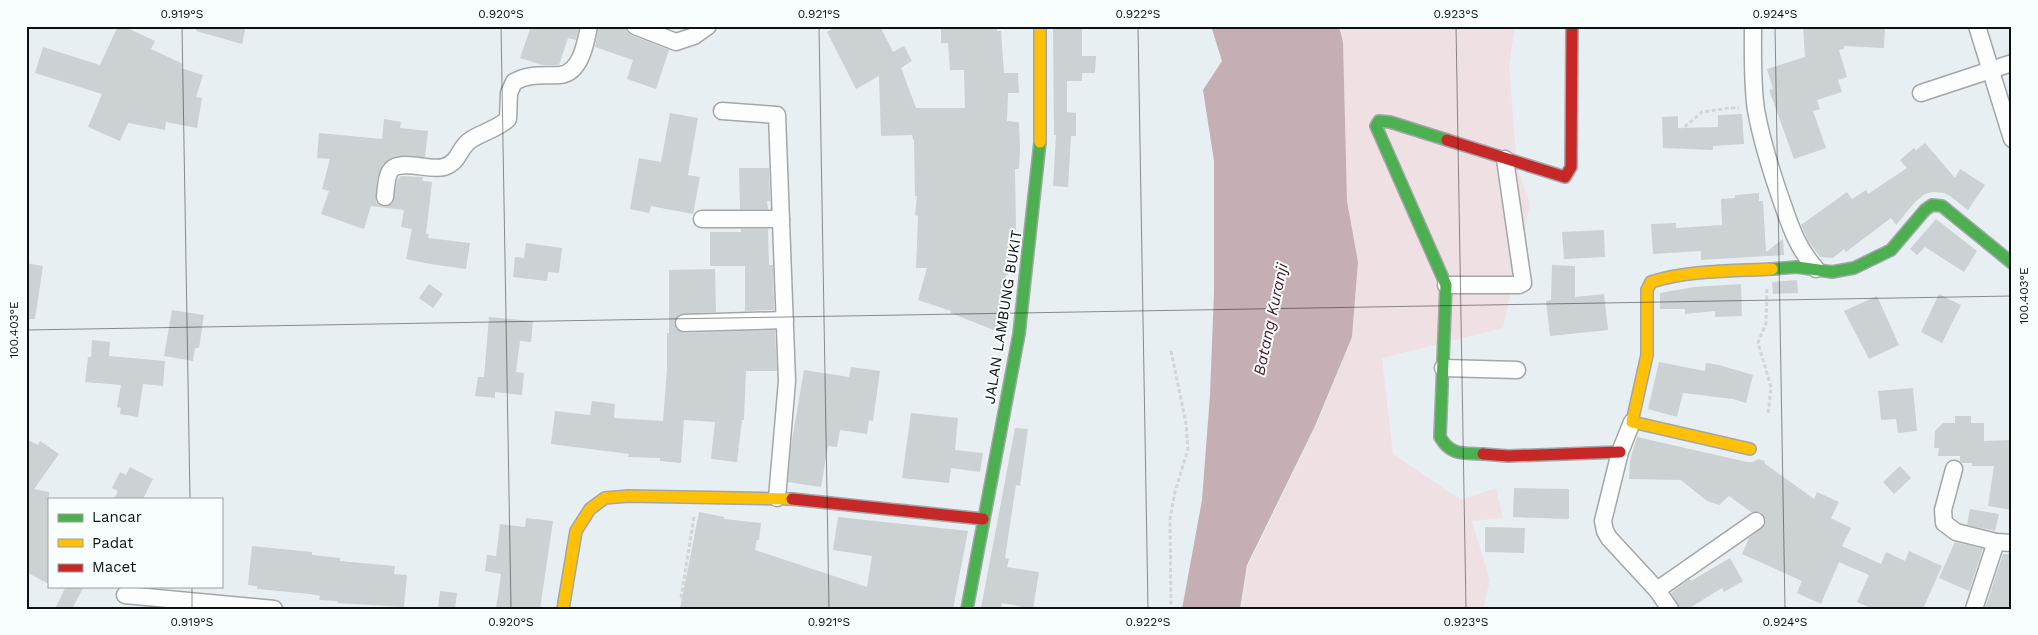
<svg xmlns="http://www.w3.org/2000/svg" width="2038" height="635" font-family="'Work Sans',sans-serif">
<rect width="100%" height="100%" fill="#e8eff2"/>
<polygon fill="#efe0e4" points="1340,26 1515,26 1509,66 1517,167 1530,204 1503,328 1382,358 1393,454 1461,500 1496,488 1503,518 1472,521 1490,580 1483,609 1241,609 1248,565 1316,426 1352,337 1358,262 1347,201 1343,42"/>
<polygon fill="#c5aeb4" points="1211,26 1339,26 1343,42 1347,201 1358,262 1352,337 1315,426 1247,565 1240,609 1182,609 1202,500 1210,395 1214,292 1214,161 1203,90 1222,61"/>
<g fill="#ccd1d3">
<polygon points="118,26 123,26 155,41 151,49 183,64 181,68 203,75 196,97 202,98 197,128 166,122 165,130 128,123 120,141 88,127 102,94 35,73 43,47 100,65"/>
<polygon points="196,26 246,26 242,44 196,31"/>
<polygon points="531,26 579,26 576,40 568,38 559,65 542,65 520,58"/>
<polygon points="599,26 625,26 627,32 631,35 669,50 656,89 627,79 633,60 595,47"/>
<polygon points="837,26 880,26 893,52 904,46 912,61 901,68 916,108 965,108 964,70 950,70 948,43 941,43 941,26 997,26 997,31 1001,31 1004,73 1018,73 1019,93 1008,93 1007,121 1019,122 1020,149 1019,169 1015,169 1016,230 1010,230 1008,275 1006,275 1000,309 1004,311 996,331 951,313 951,311 918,300 927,268 916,268 918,216 915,215 917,196 915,196 914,140 913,140 912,135 881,136 879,76 856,89 827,32"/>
<polygon points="1803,26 1885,27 1884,48 1844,46 1844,49 1839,50 1847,77 1838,80 1842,92 1817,100 1820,109 1813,111 1826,148 1794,159 1769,90 1773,89 1767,69 1805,57"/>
<polygon points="1053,28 1082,28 1082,56 1096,56 1095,73 1082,73 1082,81 1067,81 1067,112 1076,113 1076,136 1071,136 1068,187 1053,186 1056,135 1054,135"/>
<polygon points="670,113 698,118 688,175 700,177 693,214 651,206 649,213 630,209 639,158 661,162"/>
<polygon points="1742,114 1744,144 1713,146 1713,150 1663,148 1662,117 1678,116 1678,128 1718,127 1718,115"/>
<polygon points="384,119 401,122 400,128 428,131 425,157 397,156 383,164 377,180 376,202 384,207 393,203 397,180 401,176 423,177 422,181 432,182 426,234 429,234 428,238 470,243 466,269 430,264 406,259 412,229 401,227 404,210 371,206 364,229 321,214 329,191 322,189 330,159 317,158 319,133 382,139"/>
<polygon points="1925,143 1955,178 1960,169 1985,185 1968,210 1950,196 1944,193 1933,192 1925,194 1915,202 1896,225 1891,218 1846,252 1844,249 1833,258 1820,257 1809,242 1801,225 1847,192 1852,199 1866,190 1868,194 1907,168 1900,160 1914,148 1916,150"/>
<polygon points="739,168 769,168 770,201 767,201 768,209 740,209"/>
<polygon points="1759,193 1759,201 1763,201 1766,252 1783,239 1784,255 1701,260 1701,251 1653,254 1651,224 1676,223 1676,228 1722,225 1721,199 1735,198 1735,195"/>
<polygon points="1936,219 1977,251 1964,272 1925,247 1917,255 1910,249"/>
<polygon points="741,229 768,229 769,265 773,265 774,310 745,311 745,266 710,266 710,232 741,232"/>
<polygon points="1604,230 1605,257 1564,259 1562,232"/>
<polygon points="526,243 562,248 559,273 548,272 547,281 513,277 515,257 524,258"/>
<polygon points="26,263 43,266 35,319 26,319"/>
<polygon points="1552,265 1575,266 1575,297 1604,294 1608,330 1550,336 1546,301 1551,300"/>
<polygon points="715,269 716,312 679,314 674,323 676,329 684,333 775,330 777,371 746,371 744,420 742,420 737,462 711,459 715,422 684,420 681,463 660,461 660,458 628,457 629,454 551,444 555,411 590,415 592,401 615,404 614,418 663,421 667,369 667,333 669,333 669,270"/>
<polygon points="1797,280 1798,293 1773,294 1772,282"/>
<polygon points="429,284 443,294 433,308 419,298"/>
<polygon points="1741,284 1742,316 1715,317 1715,311 1685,314 1685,309 1660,309 1660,293 1694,287"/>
<polygon points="1939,294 1961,305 1942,343 1921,332"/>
<polygon points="1877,296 1899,345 1869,359 1844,311"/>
<polygon points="172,310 204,315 199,348 195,348 193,361 164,356"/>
<polygon points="489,317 533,321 531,342 520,341 516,372 524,373 522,395 495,392 495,398 475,396 478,377 484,377"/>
<polygon points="92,340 110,342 109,356 165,361 163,386 143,384 138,417 120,414 121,408 117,407 121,385 85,382 88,357 91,357"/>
<polygon points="1659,362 1705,371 1706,363 1719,365 1753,375 1746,403 1733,399 1683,393 1677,417 1648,409"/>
<polygon points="851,367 880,371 873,421 869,420 867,434 840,430 837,447 828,446 821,487 788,482 791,446 804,370 849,377"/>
<polygon points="1913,388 1917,431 1898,433 1896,419 1881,420 1878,391"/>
<polygon points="911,413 958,418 955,450 983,453 980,472 951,468 949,483 902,478"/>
<polygon points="1955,416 1971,416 1971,423 1984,423 1984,441 2012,440 2012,510 1988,506 1994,466 1972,466 1972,463 1962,463 1960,461 1960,456 1938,456 1939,448 1934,448 1935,431 1943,423 1955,423"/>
<polygon points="1015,428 1028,429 1020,486 1016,485 1005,558 1009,559 1007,567 1039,572 1033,609 1002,603 1001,609 983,609 981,608"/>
<polygon points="1637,437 1747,462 1753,462 1758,459 1765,461 1764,463 1814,499 1817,492 1839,502 1831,518 1851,528 1842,546 1881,564 1886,552 1905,561 1909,551 1942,566 1923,609 1873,609 1857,602 1869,575 1839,562 1821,604 1797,593 1802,581 1742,554 1749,538 1765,525 1766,520 1761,512 1751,512 1729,496 1719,505 1707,501 1681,480 1629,479 1630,460"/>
<polygon points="26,439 38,445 40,441 59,454 34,489 49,492 49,584 26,572"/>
<polygon points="1900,466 1911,478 1894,494 1883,482"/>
<polygon points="130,467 153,479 143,499 114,499 118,491 112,488 120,472 126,475"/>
<polygon points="1514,488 1569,489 1569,519 1513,517"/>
<polygon points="1970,509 1999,514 1995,531 1967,525"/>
<polygon points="699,512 724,517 724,519 761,523 759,540 757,540 755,550 867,587 872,556 833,550 838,517 968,531 953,609 680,609"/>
<polygon points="526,518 553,521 540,609 496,609 501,574 485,571 487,555 496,556 500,524 525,527"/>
<polygon points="1485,527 1525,528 1524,553 1485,552"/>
<polygon points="1955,542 1983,549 1969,591 1939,578"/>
<polygon points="252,546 312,552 312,555 340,558 340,561 395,566 394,574 407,575 404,607 337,603 338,601 319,600 320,596 311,594 257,589 257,586 248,585"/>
<polygon points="2003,554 2012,554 2012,609 1985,609"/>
<polygon points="1730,558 1743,581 1724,592 1722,588 1688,609 1680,609 1671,593 1690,579 1691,581"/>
<polygon points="66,586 84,586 72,609 55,609"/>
<polygon points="440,591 457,593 455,609 438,609"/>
</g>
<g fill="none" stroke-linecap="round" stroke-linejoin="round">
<g stroke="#a2a6a8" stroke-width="19">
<g id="street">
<polyline points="635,26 676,42 694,36 708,26"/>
<path d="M 1753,26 C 1753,54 1752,83 1756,110 C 1762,143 1772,174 1783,205 C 1791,229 1799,250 1816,269"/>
<polyline points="1977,26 2012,139"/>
<polyline points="1921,93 2012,63"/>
<polyline points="722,111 777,115 787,381 777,498"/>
<path d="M 385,197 C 386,189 386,173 393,168 C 406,160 429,171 444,167 C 460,161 457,152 468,142 C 478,133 495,131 508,119 L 509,93 L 514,82 C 530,73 543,76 560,75 C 581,73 586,42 589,26"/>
<polyline points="702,219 781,219"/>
<polyline points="1446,285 1519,285 1523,283 1505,159"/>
<polyline points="684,323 785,320"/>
<polyline points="1443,368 1517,370"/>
<polyline points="1632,422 1620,452 1603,521 1605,531 1609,538 1657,590"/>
<polyline points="1954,469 1943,510 1944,523 1956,532 1996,542"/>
<polyline points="125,595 274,609"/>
<polyline points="1670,609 1657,590 1756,521"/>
<polyline points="1974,609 1996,542 2012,543"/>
</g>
</g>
<g stroke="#a2a6a8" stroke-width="14">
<g id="fast">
<path d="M 1447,140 L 1390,122 L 1379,121 L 1376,126 L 1446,285 L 1440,437 C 1451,456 1463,453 1483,454"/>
<polyline points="1772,269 1797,267 1832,272 1854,268 1891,250 1925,210 1932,205 1942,206 2012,263"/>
<polyline points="967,609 1019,334 1040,142"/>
</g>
</g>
<g stroke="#a2a6a8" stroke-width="14">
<g id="slow">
<polyline points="1040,142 1040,26"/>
<path d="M 1750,449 L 1632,422 L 1647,355 L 1647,290 L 1651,282 C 1689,270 1732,271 1772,269"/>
<polyline points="563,609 576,531 590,509 605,498 629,496 792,499"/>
</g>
</g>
<g stroke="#a2a6a8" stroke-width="14">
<g id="jam">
<polyline points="1447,140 1565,177 1571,167 1572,26"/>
<polyline points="1483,454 1508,456 1620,452"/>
<polyline points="792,499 983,519"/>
</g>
</g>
<g stroke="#d3d5d5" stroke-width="3" stroke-dasharray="4 2.5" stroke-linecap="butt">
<polyline points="1680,131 1702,112 1730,108 1739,108"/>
<polyline points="1767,289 1766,323 1758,343 1771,387 1768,415"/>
<polyline points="1171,351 1186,423 1188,449 1175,492 1170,519 1171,609"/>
<polyline points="681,598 694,517"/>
</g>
<use href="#street" stroke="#fcfdfd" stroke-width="16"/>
<use href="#fast" stroke="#4caf50" stroke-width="11"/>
<use href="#slow" stroke="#ffc107" stroke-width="11"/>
<use href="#jam" stroke="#c62828" stroke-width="11"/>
</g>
<path fill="none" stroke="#0d1113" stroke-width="1" stroke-opacity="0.45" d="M 182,26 L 190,499M 501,26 L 511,609M 819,26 L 829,609M 1138,26 L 1148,609M 1456,26 L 1466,609M 1775,26 L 1785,609M 26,330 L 2012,296M 192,586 L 192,609"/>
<g text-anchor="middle" stroke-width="4" stroke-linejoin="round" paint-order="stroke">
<g font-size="15" fill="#0d1113" stroke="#f8fdfe">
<text transform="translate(1003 317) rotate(-81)" y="5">JALAN LAMBUNG BUKIT</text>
</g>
<g font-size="16" font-style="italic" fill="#471724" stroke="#f8fdfe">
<text transform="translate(1270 319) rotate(-78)" y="6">Batang Kuranji</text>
</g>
</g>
<rect width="2038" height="635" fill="none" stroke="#f8fdfe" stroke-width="55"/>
<rect x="48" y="498" width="175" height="90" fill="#f8fdfe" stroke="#9a9fa0"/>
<rect x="58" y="514" width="25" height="8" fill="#4caf50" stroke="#9a9fa0"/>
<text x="92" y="522" font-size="15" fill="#0d1113">Lancar</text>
<rect x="58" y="539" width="25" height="8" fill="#ffc107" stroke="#9a9fa0"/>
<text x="92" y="548" font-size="15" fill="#0d1113">Padat</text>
<rect x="58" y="564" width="25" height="8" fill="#c62828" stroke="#9a9fa0"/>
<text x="92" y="572" font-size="15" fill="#0d1113">Macet</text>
<rect x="28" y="28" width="1982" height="580" fill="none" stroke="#0d1113" stroke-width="2"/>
<g font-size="12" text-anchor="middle" fill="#0d1113">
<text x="182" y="18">0.919°S</text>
<text x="501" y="18">0.920°S</text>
<text x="819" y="18">0.921°S</text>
<text x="1138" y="18">0.922°S</text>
<text x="1456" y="18">0.923°S</text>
<text x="1775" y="18">0.924°S</text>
<text transform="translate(2024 296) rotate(-90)" y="4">100.403°E</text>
<text transform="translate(14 330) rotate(-90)" y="4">100.403°E</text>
<text x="192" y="626">0.919°S</text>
<text x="511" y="626">0.920°S</text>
<text x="829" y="626">0.921°S</text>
<text x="1148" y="626">0.922°S</text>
<text x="1466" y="626">0.923°S</text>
<text x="1785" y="626">0.924°S</text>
</g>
</svg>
